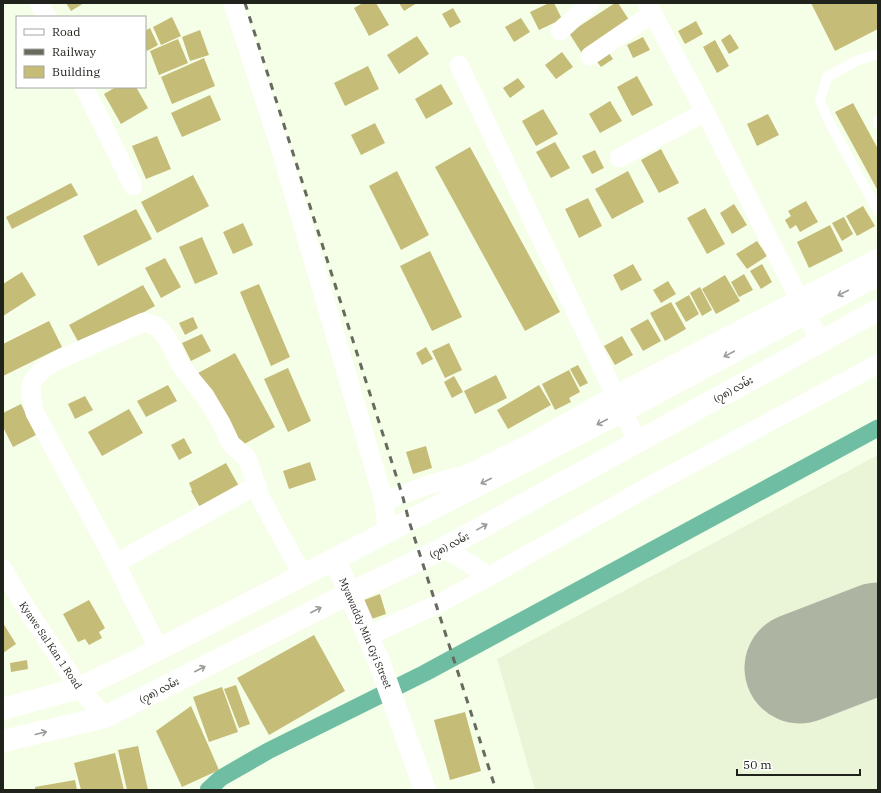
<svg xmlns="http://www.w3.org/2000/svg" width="881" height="793" font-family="'IBM Plex Serif','Noto Sans Myanmar',serif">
<rect width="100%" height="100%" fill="#f5fee7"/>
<polygon fill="#eaf5d7" points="878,455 878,790 535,790 497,659"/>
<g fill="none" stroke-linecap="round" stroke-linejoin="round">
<polyline stroke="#6fbea3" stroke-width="17" points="208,790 221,778 268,751 425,673 878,428"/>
<polyline stroke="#aeb4a2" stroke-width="111" points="800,668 878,638"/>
</g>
<g fill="#c5bc78">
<polygon points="66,3 84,3 71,11"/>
<polygon points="363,3 376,3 389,25 369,36 354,8"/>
<polygon points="399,3 417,3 404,11"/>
<polygon points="549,3 554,3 562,19 539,30 530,12"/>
<polygon points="615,3 618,3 631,23 583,55 569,33"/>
<polygon points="811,3 878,3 878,29 835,51"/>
<polygon points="453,8 461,22 450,28 442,14"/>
<polygon points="172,17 181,36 161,45 153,27"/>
<polygon points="521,18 530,32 514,42 505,27"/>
<polygon points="696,21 703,34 685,44 678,31"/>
<polygon points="150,28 158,45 147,51 145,47 145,31"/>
<polygon points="200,30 209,55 190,61 182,37"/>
<polygon points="730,34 739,48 729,54 721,40"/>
<polygon points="417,36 429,54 399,74 387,55"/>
<polygon points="643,37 650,50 633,58 627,45"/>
<polygon points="178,39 188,63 159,75 150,51"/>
<polygon points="715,40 729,66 717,73 703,47"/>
<polygon points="607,50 613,59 601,67 594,58"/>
<polygon points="562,52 573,67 556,79 545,65"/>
<polygon points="204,58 215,86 172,104 161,77"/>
<polygon points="368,66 379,89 345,106 334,83"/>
<polygon points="637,76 653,105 632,116 617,87"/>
<polygon points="518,78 525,87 510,98 503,88"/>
<polygon points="441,84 453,104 426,119 415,99"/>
<polygon points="116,87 136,87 148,108 121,124 104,94"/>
<polygon points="210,95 221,120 182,137 171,113"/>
<polygon points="610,101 622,121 600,133 589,114"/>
<polygon points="853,103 878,149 878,191 835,112"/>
<polygon points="543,109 558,134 536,146 522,121"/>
<polygon points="768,114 779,135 757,146 747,124"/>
<polygon points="375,123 385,143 361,155 351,135"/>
<polygon points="157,136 171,169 146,179 132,146"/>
<polygon points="555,142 570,168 551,178 536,152"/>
<polygon points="470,147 560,312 525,331 435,167"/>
<polygon points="661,149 679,183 659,193 641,160"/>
<polygon points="595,150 604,168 592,174 582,156"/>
<polygon points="397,171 429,235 401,250 369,186"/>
<polygon points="628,171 644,202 612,219 595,189"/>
<polygon points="193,175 209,206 157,233 141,202"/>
<polygon points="71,183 78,195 12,229 6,217"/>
<polygon points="588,198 602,226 579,238 565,209"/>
<polygon points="806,201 818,222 800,232 796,225 790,229 785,220 791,216 788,211"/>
<polygon points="734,204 747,225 732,234 720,213"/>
<polygon points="863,206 875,226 857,236 846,216"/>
<polygon points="705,208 725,244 707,254 687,218"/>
<polygon points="136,209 152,239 98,266 83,236"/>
<polygon points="844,217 853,234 842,241 832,223"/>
<polygon points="243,223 253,245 233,254 223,232"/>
<polygon points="830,225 843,251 809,268 797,242"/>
<polygon points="202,237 218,274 195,284 179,247"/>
<polygon points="757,241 767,256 747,269 736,254"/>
<polygon points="430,251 462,317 432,331 400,266"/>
<polygon points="165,258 181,287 161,298 145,268"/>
<polygon points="633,264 642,280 621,291 613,275"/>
<polygon points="762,264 772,282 761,289 750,271"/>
<polygon points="22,272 36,295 3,316 3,284"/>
<polygon points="744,274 753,290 739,297 731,282"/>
<polygon points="725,275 740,301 716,314 702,289"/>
<polygon points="668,281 676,294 661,303 653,290"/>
<polygon points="259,284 290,357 271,366 240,292"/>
<polygon points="143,285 155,306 81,347 69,325"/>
<polygon points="700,287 712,310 702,316 690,293"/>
<polygon points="689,295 699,314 686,322 675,303"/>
<polygon points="671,302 686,329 665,341 650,313"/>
<polygon points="193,317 198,328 185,335 179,323"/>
<polygon points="648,319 661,341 643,351 630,329"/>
<polygon points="49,321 62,347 3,376 3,344"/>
<polygon points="202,334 211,351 191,361 182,343"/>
<polygon points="622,336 633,355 615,365 604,346"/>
<polygon points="449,343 462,370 445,378 432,351"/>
<polygon points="426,347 433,359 422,365 416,353"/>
<polygon points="235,353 275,427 239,447 198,373"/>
<polygon points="578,365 588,383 580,387 570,369"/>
<polygon points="288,368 311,421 288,432 264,379"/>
<polygon points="569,370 580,392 569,398 571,402 555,410 542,384"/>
<polygon points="496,375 507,398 475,414 464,391"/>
<polygon points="454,376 463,392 452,398 444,382"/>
<polygon points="168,385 177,401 146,417 137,401"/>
<polygon points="539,385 551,405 508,429 497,410"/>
<polygon points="85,396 93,410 75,419 68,404"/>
<polygon points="21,404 36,435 13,447 3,427 3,413"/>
<polygon points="129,409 143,433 102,456 88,432"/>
<polygon points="184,438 192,453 179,460 171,445"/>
<polygon points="426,446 432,468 413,474 406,452"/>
<polygon points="310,462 316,480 289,489 283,471"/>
<polygon points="226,463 240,488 201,509 191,491 192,490 189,483"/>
<polygon points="380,594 386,614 366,621 359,602"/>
<polygon points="89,600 105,628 99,632 102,638 89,645 85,639 78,642 63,614"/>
<polygon points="3,623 16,644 3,653"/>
<polygon points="314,635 345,691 269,735 237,678"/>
<polygon points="27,660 28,669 11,672 10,663"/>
<polygon points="236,685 250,724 239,728 224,689"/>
<polygon points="222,687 238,732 209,742 193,697"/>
<polygon points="191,706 219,770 182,787 156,731"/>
<polygon points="465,712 481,771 450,780 434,720"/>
<polygon points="138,746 148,790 127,790 118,750"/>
<polygon points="115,753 124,790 81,790 74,763"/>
<polygon points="75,780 77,790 35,790 35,787"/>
</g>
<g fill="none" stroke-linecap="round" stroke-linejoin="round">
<g stroke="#fff" stroke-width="10">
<polyline points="878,54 856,61 827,77 820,100 828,120 878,211"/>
<polyline points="878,120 878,124"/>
</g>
<g stroke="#fff" stroke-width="19">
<polyline points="39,3 47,17"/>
<polyline points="233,3 279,144 384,501 387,532"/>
<polyline points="647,3 705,112 806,313 820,342"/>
<polyline points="560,31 590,3"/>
<polyline points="590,56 653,13"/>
<polyline points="459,65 637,441"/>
<polyline points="84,87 133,186"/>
<polyline points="619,158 705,112"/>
<polyline points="384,501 431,484 468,474 533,442 615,395 878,258"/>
<polyline points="444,548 490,576"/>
<polyline points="116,563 257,485"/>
<polyline points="3,569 24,605 79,688 105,717"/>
<polyline points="367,636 436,605 490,576 648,487 878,364"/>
<path d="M 159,649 L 132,597 L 116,563 L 35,413 C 27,383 29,378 56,361 L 144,322 L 156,326 L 164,334 L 172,347 L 180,364 L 191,379 L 205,396 L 221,423 L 231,444 L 247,458 L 261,499 L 303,576"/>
</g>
<polyline stroke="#fff" stroke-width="22" points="335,560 379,661 425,790"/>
<g stroke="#fff" stroke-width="22">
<polyline points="3,709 79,688 134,662 623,411 806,313 878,275"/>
<polyline points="3,741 105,717 350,593 444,548 878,310"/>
</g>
<polyline stroke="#666b5e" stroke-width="3" stroke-dasharray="7 7" stroke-linecap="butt" points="245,3 402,494 409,521 496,790"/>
</g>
<defs><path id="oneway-shaft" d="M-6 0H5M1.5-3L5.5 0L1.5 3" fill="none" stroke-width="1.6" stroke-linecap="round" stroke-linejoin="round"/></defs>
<g stroke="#9b9c98">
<use href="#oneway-shaft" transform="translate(843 293) rotate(153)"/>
<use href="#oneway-shaft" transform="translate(729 354) rotate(152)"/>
<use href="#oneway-shaft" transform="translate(602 422) rotate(153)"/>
<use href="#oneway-shaft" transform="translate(486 481) rotate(153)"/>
<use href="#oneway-shaft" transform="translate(482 527) rotate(-29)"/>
<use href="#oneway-shaft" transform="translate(316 610) rotate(-27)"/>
<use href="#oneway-shaft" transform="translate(200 669) rotate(-27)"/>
<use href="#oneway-shaft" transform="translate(41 733) rotate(-14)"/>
</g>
<g text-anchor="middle" stroke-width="3" stroke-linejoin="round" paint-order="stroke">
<g font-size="10" fill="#20231b" stroke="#fff">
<text transform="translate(733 389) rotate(-29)" y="4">(၇၈) လမ်း</text>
<text transform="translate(449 545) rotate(-28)" y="4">(၇၈) လမ်း</text>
<text transform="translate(366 633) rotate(67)" y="4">Myawaddy Min Gyi Street</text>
<text transform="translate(51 645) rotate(56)" y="4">Kyawe Sal Kan 1 Road</text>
<text transform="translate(159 690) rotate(-27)" y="4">(၇၈) လမ်း</text>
</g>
</g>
<rect width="881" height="793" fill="none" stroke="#20231b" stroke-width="8"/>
<rect x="16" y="16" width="130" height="72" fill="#ffffff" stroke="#a6a7a4"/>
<rect x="24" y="29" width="20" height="6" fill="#ffffff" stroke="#a6a7a4"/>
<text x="52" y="36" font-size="12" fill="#20231b">Road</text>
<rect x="24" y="49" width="20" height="6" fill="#666b5e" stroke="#a6a7a4"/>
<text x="52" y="56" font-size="12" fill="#20231b">Railway</text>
<rect x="24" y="66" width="20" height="12" fill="#c5bc78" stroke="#a6a7a4"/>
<text x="52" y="76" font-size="12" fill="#20231b">Building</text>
<path d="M737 769v6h123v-6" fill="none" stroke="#20231b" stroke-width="2"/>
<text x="743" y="769" font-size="12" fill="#20231b" stroke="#ffffff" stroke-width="3" paint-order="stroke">50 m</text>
</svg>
